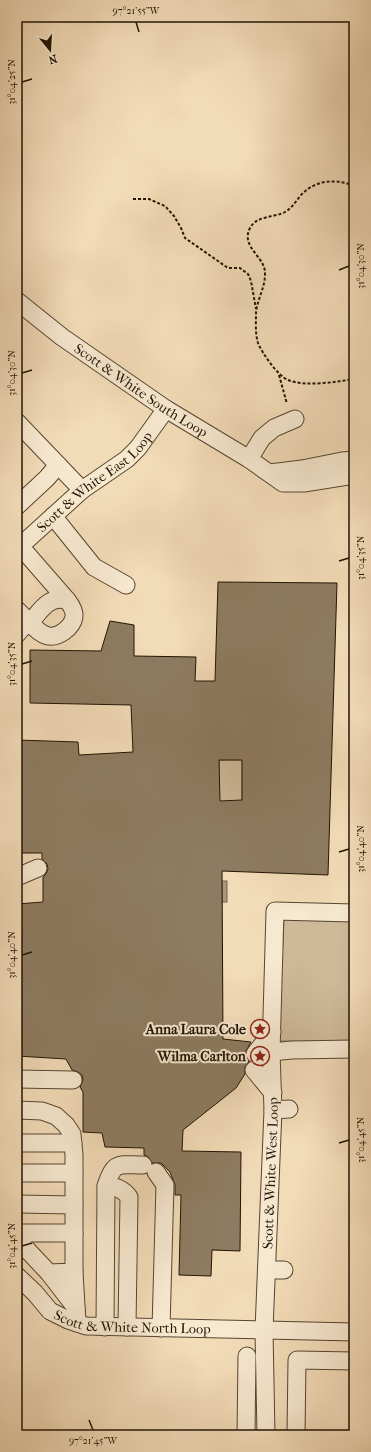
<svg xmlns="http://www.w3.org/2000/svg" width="371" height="1452" font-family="'IM FELL French Canon',serif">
<rect width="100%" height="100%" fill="#f2dbb7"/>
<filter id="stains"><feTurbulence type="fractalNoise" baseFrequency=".005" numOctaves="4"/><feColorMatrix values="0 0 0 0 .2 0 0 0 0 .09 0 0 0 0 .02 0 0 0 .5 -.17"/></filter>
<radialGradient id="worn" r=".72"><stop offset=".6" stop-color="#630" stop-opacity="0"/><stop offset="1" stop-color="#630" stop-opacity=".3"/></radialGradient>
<g fill="#ceb999" stroke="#78664e">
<polygon points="219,760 242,760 242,800 220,841"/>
<polygon points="284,919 354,922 354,1042 278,1041"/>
</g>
<rect fill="#ab977a" stroke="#74634b" x="218" y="881" width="9" height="21"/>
<path fill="#8e7b61" stroke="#211404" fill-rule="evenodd" d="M 218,582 L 337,583 L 328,875 L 222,871 L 223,1039 L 251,1042 L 245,1053 L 246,1058 L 249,1062 L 245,1067 L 245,1074 L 236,1088 L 183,1130 L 182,1151 L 241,1152 L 240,1251 L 212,1250 L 211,1276 L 179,1275 L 181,1195 L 175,1195 L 175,1185 L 170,1172 L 161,1163 L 152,1163 L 148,1157 L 144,1155 L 144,1148 L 105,1147 L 102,1133 L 83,1132 L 83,1092 L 80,1087 L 83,1080 L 82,1075 L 78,1072 L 72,1070 L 66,1059 L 17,1056 L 17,904 L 43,902 L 43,877 L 46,874 L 48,869 L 47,864 L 42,859 L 42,853 L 17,853 L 17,740 L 78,742 L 79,755 L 133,752 L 131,705 L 30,703 L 30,650 L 101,651 L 110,621 L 134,625 L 134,656 L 196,657 L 195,681 L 215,681 ZM 219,760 L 242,760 L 242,800 L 220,801 Z"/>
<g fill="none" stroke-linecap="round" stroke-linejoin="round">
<g stroke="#554631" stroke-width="19">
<g id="minor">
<path id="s1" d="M 17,301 L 62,337 L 166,409 L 249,459 L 283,483 L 304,483 L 354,475"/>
<polyline points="17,422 82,490"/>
<polyline points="249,459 262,438 274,428 295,419"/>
<polyline points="270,473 302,469 342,461 354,460"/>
<polyline points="17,506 47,478 58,465"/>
<polyline points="53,516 94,567 126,585"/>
<path id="s2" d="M 17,549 L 82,490 L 127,459 L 138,448 L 166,409"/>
<path d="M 17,610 L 30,623 C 41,610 48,596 67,600"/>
<path d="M 17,634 L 22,628 L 30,623 C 35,628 40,634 48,636 C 58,638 72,628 74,617 C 75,611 71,605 67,600 L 20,546"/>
<polyline points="17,877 38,868"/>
<polyline points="271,1052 292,1050 354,1049"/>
<polyline points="255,1054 272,1032"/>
<polyline points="254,1070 273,1093"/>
<polyline points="17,1079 73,1080"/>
<polyline points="17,1110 42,1111 56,1116 66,1125 72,1134 74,1155 74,1272 49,1273 17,1239"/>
<polyline points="273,1110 289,1109"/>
<polyline points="17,1143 73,1143"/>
<polyline points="156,1172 165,1185 161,1328"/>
<polyline points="17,1173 74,1173"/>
<path d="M 106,1186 C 115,1186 123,1189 129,1197 L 127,1327"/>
<polyline points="17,1204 74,1205"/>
<polyline points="17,1233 74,1233"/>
<polyline points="267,1270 284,1270"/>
<polyline points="74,1272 77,1323"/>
<polyline points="49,1273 76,1308"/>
<path id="s3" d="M 17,1276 L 35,1293 L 50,1311 L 68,1320 L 86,1326 L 354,1332"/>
<path d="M 105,1327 L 106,1186 C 114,1160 119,1165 143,1165"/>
<polyline points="246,1435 247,1356"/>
<path id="s4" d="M 266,1435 L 264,1330 L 273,1110 L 271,1052 L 275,911 L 354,913"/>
<polyline points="296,1435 297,1360 354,1361"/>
</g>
</g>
<g stroke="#211404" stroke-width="2" stroke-dasharray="3 2" stroke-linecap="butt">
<path d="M 354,186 C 336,178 315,180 301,195 C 296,201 292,208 285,212 C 274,218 257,215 250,228 C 240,247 266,257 265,274 C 265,288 257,300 256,313 C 256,322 255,333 258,343 C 262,353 278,376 288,380 C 305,387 336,382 354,379"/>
<polyline points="133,199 149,199 165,206 174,216 181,228 185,238 228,268 240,268 248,274 251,281 256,309"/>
<polyline points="279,375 287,404"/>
</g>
<use href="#minor" stroke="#f7e8d0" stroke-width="17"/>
</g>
<path fill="none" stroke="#211404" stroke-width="1.5" d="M 136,22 L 139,32M 22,82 L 32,79M 339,270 L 349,266M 22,373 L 32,370M 339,561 L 349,558M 22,664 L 32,661M 339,852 L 349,849M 22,955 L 32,952M 339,1143 L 349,1140M 22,1246 L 32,1243M 89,1420 L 93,1430"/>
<defs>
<g id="sight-ring" transform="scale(1)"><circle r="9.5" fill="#f7e8d0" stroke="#8f2418" stroke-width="1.5"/><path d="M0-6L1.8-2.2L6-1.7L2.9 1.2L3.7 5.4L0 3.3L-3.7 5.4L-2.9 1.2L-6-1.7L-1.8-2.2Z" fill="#8f2418"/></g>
</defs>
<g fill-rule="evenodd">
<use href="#sight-ring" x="260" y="1029"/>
<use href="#sight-ring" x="260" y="1056"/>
</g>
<g text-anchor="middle" stroke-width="4" stroke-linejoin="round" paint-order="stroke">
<g font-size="14" fill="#211404" stroke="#f7e8d0">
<text dy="5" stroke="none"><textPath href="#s1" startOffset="153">Scott &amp; White South Loop</textPath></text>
<text dy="5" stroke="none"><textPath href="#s2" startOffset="103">Scott &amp; White East Loop</textPath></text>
<text dy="5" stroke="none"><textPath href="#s4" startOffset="262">Scott &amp; White West Loop</textPath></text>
<text dy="5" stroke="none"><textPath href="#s3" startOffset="133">Scott &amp; White North Loop</textPath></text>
</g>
<g font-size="14" font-weight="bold" fill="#211404" stroke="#f7e8d0" text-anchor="end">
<text x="246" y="1034">Anna Laura Cole</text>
<text x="246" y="1061">Wilma Carlton</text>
</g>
</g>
<rect width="371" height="1452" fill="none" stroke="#f2dbb7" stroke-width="44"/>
<g transform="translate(50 50) rotate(162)" stroke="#f7e8d0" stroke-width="3" paint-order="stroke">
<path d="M0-3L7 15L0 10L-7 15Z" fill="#211404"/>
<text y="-6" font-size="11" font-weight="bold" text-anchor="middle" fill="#211404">N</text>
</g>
<rect x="22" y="22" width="327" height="1408" fill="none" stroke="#211404" stroke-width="1.5"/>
<g font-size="10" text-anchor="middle" fill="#211404">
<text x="136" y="14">97°21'55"W</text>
<text transform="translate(11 82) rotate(-90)" y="4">31°04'25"N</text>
<text transform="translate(360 266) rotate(-90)" y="4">31°04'30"N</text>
<text transform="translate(11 373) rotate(-90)" y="4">31°04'30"N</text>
<text transform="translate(360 558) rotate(-90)" y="4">31°04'35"N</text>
<text transform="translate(11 664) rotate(-90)" y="4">31°04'35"N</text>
<text transform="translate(360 849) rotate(-90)" y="4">31°04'40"N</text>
<text transform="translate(11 955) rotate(-90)" y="4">31°04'40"N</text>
<text transform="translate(360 1140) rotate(-90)" y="4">31°04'45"N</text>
<text transform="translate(11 1246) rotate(-90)" y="4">31°04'45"N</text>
<text x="93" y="1444">97°21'45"W</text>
</g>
<rect width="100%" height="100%" filter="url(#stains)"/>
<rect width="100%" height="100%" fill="url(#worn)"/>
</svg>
